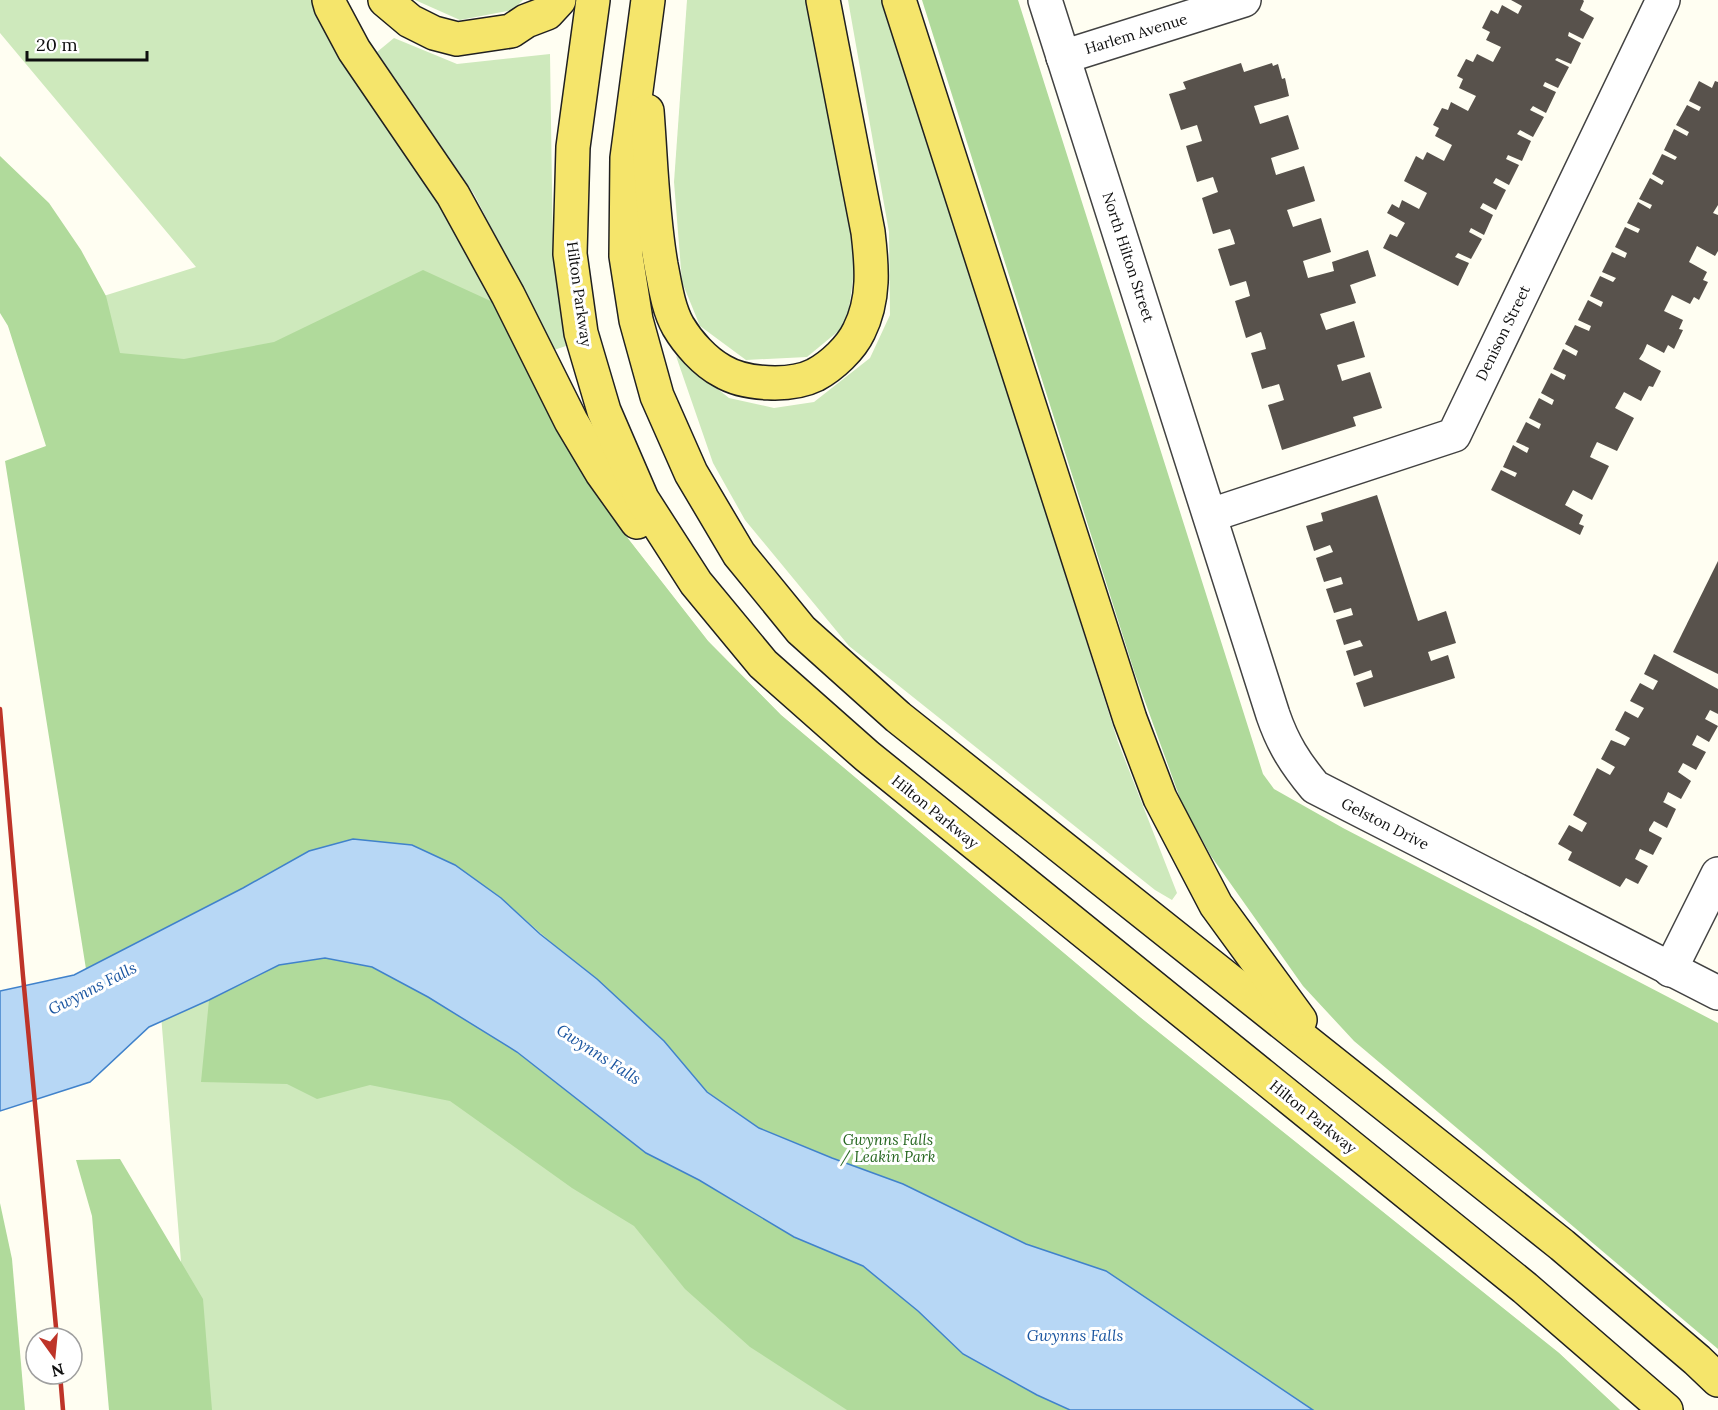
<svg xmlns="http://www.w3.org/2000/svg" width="1718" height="1410" font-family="Lora,serif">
<rect width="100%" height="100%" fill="#fffef2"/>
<g fill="#cee9bc">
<polygon points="0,0 312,0 324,31 449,216 495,303 626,536 708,641 781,715 1141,1018 1559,1353 1620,1410 193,1410 159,990 386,892 8,326 196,267 0,33"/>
<polygon points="415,0 523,0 513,10 460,20"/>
<polygon points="687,0 811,0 857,249 847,324 807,357 746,360 700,326 682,282 674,182"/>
<polygon points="848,0 884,0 1118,742 1177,893 1172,900 1155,890 849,646 745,520 713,463 676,356 729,398 774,408 814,402 870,358 890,315 889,232"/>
<polygon points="394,38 457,64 550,54 553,258 566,346 554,350 474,194 377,52"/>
</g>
<g fill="#b0da9b">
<polygon points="922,0 1018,0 1263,774 1274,789 1343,828 1718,1023 1718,1349 1354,1041 1303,986 1211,856 1181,801 1135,674"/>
<polygon points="0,156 49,203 81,250 106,296 120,353 184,359 274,342 423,270 495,303 626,536 708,641 781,715 1141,1018 1559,1353 1620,1410 1313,1410 1106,1271 1026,1244 903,1184 832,1158 759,1128 707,1092 664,1041 501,898 455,865 309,851 243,888 86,969 5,461 46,446 8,326 0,313"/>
<polygon points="325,958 373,967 428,997 517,1052 646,1153 699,1180 794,1237 863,1266 918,1311 963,1354 1037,1395 1070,1410 847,1410 750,1347 685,1289 634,1226 572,1188 450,1101 370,1085 317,1099 287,1084 201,1082 209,1000 279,965"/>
<polygon points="120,1159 203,1299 212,1410 109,1410 92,1216 76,1160"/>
<polygon points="0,1203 12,1259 25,1410 0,1410"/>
</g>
<polygon fill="#b7d7f5" stroke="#4082cb" stroke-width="1.5" points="353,839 412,845 455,865 501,898 540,934 597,979 664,1041 707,1092 759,1128 832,1158 903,1184 1026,1244 1106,1271 1313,1410 1070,1410 1037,1395 963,1354 918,1311 863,1266 794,1237 699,1180 646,1153 517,1052 428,997 372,967 325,958 279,965 209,1000 149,1027 90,1082 0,1111 0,991 74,975 243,888 309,851"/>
<g fill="#58524c">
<polygon points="1511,0 1583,0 1584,1 1580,10 1594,18 1583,39 1569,32 1568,36 1581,43 1571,64 1557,58 1555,60 1569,67 1558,88 1545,82 1543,86 1556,92 1546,113 1533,106 1530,110 1544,117 1533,137 1520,130 1517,134 1531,141 1522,161 1508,155 1506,159 1519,165 1509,185 1496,178 1493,183 1506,190 1496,210 1483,203 1480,208 1493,215 1484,235 1471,228 1469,232 1482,239 1471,259 1458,253 1455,257 1469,263 1458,286 1383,248 1390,234 1397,237 1405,223 1387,213 1392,204 1399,208 1402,200 1419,209 1427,193 1404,181 1416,156 1423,160 1427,152 1444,161 1452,145 1435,136 1439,128 1433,125 1442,108 1448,110 1451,102 1468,111 1476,96 1459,88 1463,79 1457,76 1466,59 1473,62 1477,54 1493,62 1501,47 1486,40 1490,32 1482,28 1491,10 1498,14 1502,5 1518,14 1522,6"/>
<polygon points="1241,63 1244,72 1272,63 1273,66 1278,64 1282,79 1285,78 1289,96 1254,106 1260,124 1288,115 1299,149 1271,158 1276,175 1304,166 1315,201 1287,210 1293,227 1321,218 1331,252 1303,261 1308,278 1334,271 1332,262 1368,250 1376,276 1350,285 1356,303 1320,314 1326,330 1354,321 1365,357 1337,365 1342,381 1370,372 1382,408 1353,417 1356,426 1282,450 1268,405 1284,400 1279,384 1262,389 1251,353 1266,349 1264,341 1261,332 1246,338 1235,301 1250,296 1248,288 1246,281 1230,286 1218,249 1235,244 1233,237 1230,229 1213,234 1202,198 1218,192 1213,177 1197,182 1186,146 1202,141 1197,125 1181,130 1169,94 1186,89 1183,82"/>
<polygon points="1699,81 1712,88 1715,81 1718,82 1718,205 1713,213 1718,215 1718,251 1715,256 1697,246 1689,262 1707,272 1703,280 1708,282 1699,300 1694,297 1690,304 1672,295 1664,311 1683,320 1679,329 1683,330 1674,349 1668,345 1664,353 1647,344 1643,353 1639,359 1661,371 1653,387 1649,386 1641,401 1624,392 1615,408 1634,418 1617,451 1597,442 1593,450 1590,457 1609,466 1592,500 1573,490 1565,505 1583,515 1579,524 1584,526 1580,535 1491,490 1501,470 1515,477 1517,473 1503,467 1513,445 1527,453 1529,448 1516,442 1526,422 1539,429 1541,424 1529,418 1539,398 1552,405 1554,400 1541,393 1551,373 1564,380 1566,375 1553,369 1563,349 1576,356 1578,351 1565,344 1575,325 1589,331 1591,326 1578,320 1588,300 1601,307 1603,302 1590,296 1600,276 1613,282 1616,278 1602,272 1612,252 1625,258 1627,253 1615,247 1625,227 1638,233 1640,229 1627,223 1638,202 1650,209 1652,205 1639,199 1650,178 1662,185 1664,181 1652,174 1662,154 1675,160 1677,157 1664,150 1674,129 1687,136 1689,132 1676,125 1687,105 1699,111 1701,107 1689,101"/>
<polygon points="1377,495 1418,621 1446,611 1456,643 1428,652 1431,661 1448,655 1455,678 1364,707 1356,683 1373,677 1371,670 1354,676 1346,651 1363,646 1360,640 1344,645 1336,620 1353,615 1351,608 1334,613 1326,589 1343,584 1341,577 1324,582 1316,558 1333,552 1330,545 1314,551 1306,526 1323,521 1321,513"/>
<polygon points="1718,561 1718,674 1673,652"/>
<polygon points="1654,654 1718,689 1718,714 1710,710 1705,719 1718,726 1709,742 1697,735 1692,745 1706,752 1696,770 1683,763 1678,772 1691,781 1681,799 1668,792 1664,801 1663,802 1676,809 1667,828 1654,821 1649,829 1649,831 1662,838 1653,855 1640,849 1635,859 1648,866 1638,884 1626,878 1620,887 1568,860 1572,852 1558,844 1569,825 1582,832 1587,823 1573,815 1597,768 1610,775 1615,767 1601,759 1611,740 1625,746 1630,738 1615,730 1625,711 1638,718 1644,708 1630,701 1640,683 1653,690 1658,681 1644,674"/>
</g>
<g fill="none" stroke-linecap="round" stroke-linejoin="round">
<g stroke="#424242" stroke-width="36">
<g id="minor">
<path d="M 1045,0 L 1273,715 C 1283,744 1295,763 1315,787 L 1718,993"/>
<polyline points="1063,57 1244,0"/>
<polyline points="1211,515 1454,435 1663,0"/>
<polyline points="1670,970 1718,874"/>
</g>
</g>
<g stroke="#202020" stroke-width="36">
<g id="primary">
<polyline points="329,0 331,7 354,50 453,195 508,295 571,421 602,473 637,522"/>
<polyline points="385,0 410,21 434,33 457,39 511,31 526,21 547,13 559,0"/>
<polyline points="593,0 573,147 570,254 581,333 604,411 642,499 696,583 763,664 867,756 1525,1288 1666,1410"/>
<polyline points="648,0 627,158 626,256 636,320 657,396 691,473 739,554 801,630 898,717 1562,1245 1697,1360 1718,1380"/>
<polyline points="899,0 1130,719 1160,798 1216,905 1300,1020"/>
<path d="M 647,111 C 651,162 652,214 661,265 C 665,285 668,308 678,326 C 688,343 705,362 722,371 C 745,385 791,387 815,375 C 832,366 851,348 859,331 C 875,299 872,266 868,232 L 823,0"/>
</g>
</g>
<use href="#minor" stroke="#fff" stroke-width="33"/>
<use href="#primary" stroke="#f5e56b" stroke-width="33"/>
<g stroke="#be3429" stroke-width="4.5">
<polyline points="0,709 23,976 57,1338"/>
<polyline points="60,1374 63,1410"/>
</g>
</g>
<g text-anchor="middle" stroke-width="6" stroke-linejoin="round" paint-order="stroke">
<g font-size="15" fill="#0f0f0f" stroke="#fff">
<text transform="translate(1136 34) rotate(-17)" y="5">Harlem Avenue</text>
<text transform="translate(1128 257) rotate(72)" y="5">North Hilton Street</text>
<text transform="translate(579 294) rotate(82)" y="5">Hilton Parkway</text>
<text transform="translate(1503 333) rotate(-64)" y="5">Denison Street</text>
<text transform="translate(935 812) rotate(39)" y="5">Hilton Parkway</text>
<text transform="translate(1385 824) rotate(27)" y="5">Gelston Drive</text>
<text transform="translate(1313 1117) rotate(39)" y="5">Hilton Parkway</text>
</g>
<g font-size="15" font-style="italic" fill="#266720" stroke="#fff">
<text x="888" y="1145">Gwynns Falls<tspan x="888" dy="17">/ Leakin Park</tspan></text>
</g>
<g font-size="16" font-style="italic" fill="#1a55a0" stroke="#fff">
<text transform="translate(92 988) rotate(-27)" y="6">Gwynns Falls</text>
<text transform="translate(599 1054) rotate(33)" y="6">Gwynns Falls</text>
<text x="1075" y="1341">Gwynns Falls</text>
</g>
</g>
<g transform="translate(54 1356) rotate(165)"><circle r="28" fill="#ffffff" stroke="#9f9f9f" stroke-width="1.5"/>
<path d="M0-4.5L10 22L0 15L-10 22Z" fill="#be3429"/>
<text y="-9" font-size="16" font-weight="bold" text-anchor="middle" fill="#0f0f0f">N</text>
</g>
<path d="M27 51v9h120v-9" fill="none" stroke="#0f0f0f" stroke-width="3"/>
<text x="36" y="51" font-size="18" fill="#0f0f0f" stroke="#ffffff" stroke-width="4.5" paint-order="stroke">20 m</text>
</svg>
